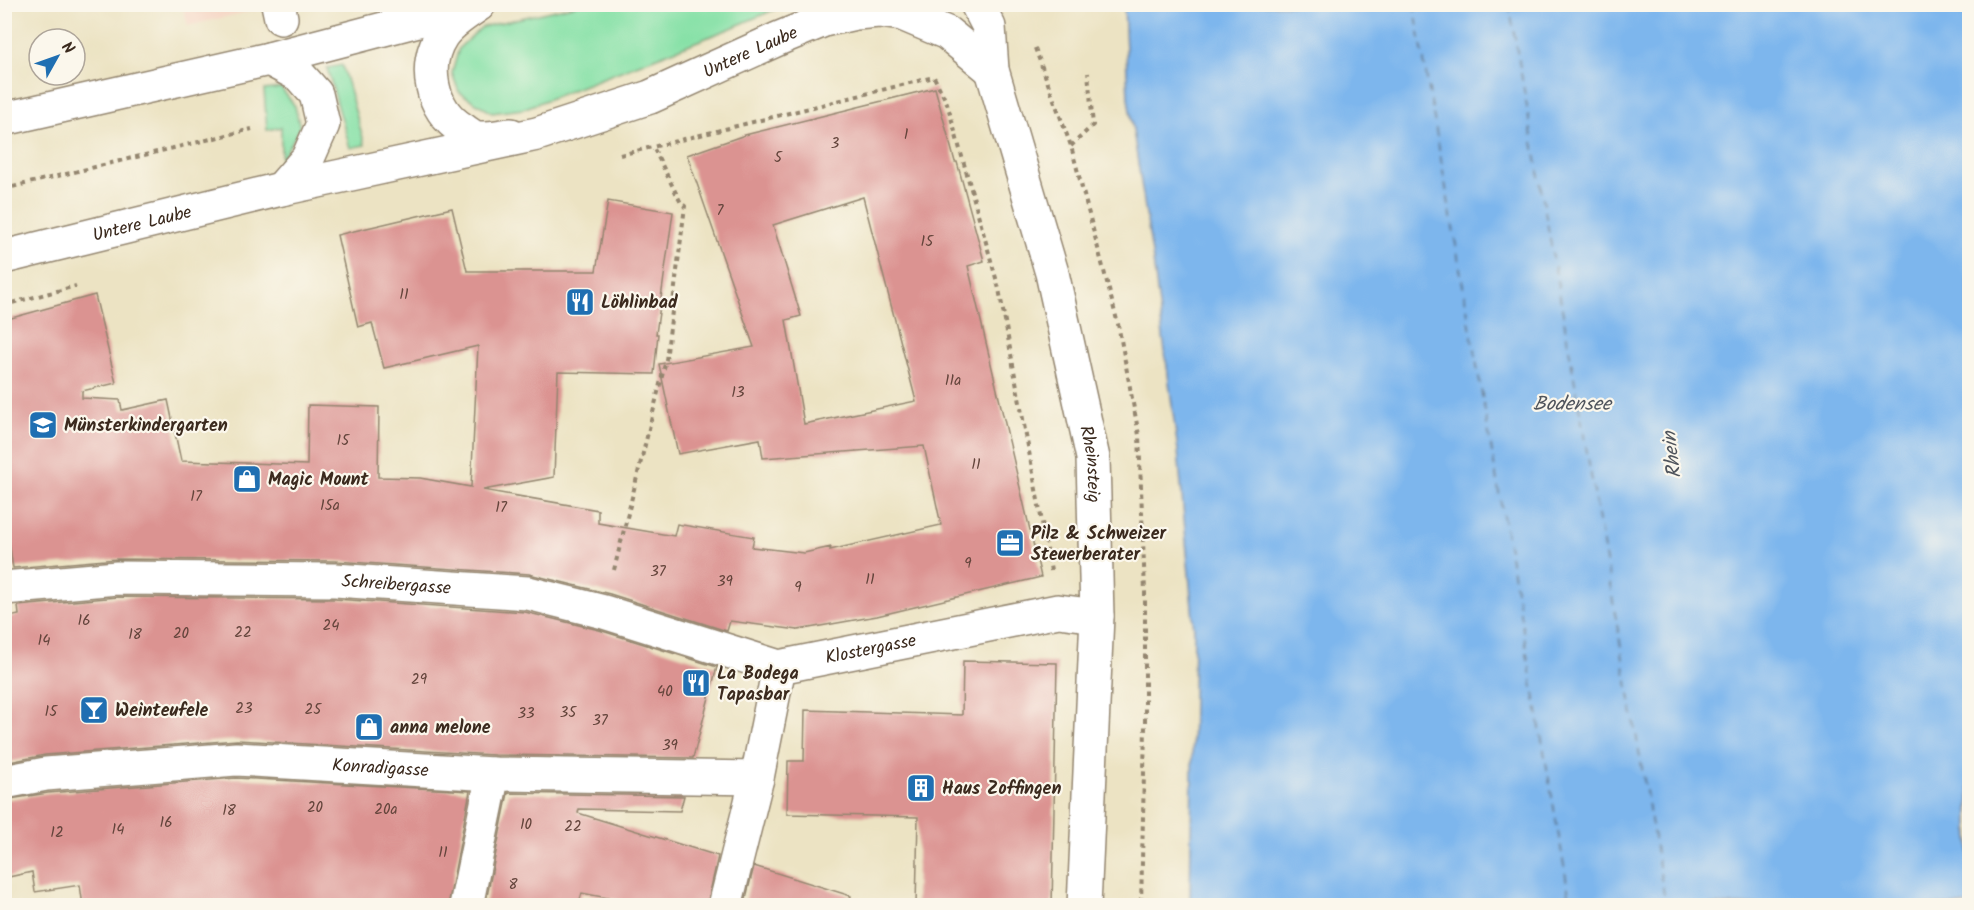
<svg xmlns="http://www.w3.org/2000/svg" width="1974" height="910" font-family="Kalam,sans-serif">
<rect width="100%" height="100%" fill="#fbf7ec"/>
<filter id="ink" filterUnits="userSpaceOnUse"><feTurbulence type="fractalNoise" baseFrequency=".0167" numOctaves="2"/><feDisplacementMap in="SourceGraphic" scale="12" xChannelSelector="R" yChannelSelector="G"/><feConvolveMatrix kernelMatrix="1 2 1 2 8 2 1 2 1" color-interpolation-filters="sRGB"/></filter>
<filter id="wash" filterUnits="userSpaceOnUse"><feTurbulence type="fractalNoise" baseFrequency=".008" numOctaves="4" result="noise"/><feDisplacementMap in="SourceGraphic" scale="24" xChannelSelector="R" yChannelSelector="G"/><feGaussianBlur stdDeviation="1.35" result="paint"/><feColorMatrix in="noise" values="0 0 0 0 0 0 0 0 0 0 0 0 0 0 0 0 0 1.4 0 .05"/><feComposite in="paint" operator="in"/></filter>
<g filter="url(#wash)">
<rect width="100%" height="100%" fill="#ece3c3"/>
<polygon fill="#f5d3c1" points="182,4 276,5 188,26"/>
<g fill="#87e1a7" stroke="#618662" stroke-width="1.5">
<polygon points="577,5 577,4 785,5 729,29 523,109 492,113 459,92 452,73 459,48 482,27"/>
<polygon points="342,65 365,145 350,148 327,68"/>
<polygon points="281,88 295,106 300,128 281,160 281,127 267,130 264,90"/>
</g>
<polygon fill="#7db6ed" stroke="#5c7086" stroke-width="1.5" points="1124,5 1969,5 1969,905 1190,905 1194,630 1178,451 1153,260 1128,98"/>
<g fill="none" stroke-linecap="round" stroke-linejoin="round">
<g stroke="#4f545c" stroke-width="1.5" stroke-dasharray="8 6" stroke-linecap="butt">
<polyline points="1414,4 1571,906"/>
<polyline points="1509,4 1666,906"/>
</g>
</g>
<g id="blocks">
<g fill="#db9391" fill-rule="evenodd">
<path d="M 935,88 L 955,162 L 957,162 L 984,261 L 968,266 L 1041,577 L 877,616 L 798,630 L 730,621 L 727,631 L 610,594 L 529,574 L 335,561 L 117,559 L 13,568 L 9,541 L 4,542 L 4,320 L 95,295 L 116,383 L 82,391 L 82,398 L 120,400 L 122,410 L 168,400 L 181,461 L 307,465 L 308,405 L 379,407 L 378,477 L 420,478 L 471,487 L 478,346 L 384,368 L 372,323 L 358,327 L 337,235 L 452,208 L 467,271 L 596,271 L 608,201 L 673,212 L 656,334 L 658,334 L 654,374 L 558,372 L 554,477 L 483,490 L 598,510 L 598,523 L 674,536 L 677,524 L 754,537 L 752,547 L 804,553 L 831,547 L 830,550 L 941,525 L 924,446 L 763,458 L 760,439 L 678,454 L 659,364 L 754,347 L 687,155 L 745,135 ZM 863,197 L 916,401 L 804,424 L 786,320 L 801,316 L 773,225 Z"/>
<polygon points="118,597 334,599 525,612 599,630 717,667 693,758 494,755 237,740 45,755 4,763 4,618 19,615 18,606"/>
<polygon points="963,661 1057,663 1052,906 916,906 918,817 787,814 788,761 804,761 805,710 962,715"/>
<polygon points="236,778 470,791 448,906 83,906 80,885 35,892 32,872 4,878 4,800 48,793"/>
<polygon points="508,793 684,796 680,811 579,809 578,813 718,856 707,906 649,906 582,893 578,906 485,906"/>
<polygon points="754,866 851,896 849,906 744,906"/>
</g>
</g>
</g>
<g filter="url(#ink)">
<use href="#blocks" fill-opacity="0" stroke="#948670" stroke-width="1.5"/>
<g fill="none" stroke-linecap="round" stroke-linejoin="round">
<g stroke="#948670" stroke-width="36">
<g id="minor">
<polyline points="278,4 281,18"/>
<path d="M 478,5 C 465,14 451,22 442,35 C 422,65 431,110 462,129 C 465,131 470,135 474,137 C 484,140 500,136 511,135"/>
<polyline points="269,59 299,75 316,94 323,124 308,158 281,189"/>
<path id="s1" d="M 4,588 L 117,578 L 335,580 L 528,593 L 604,612 L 779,667 L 1058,611 L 1097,616"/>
<path id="s2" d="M 4,782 L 46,774 L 236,759 L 493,774 L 757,778"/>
<polyline points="466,906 493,774"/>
<polyline points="725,906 757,778 779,667"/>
</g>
</g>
<g stroke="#948670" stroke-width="36">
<g id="major">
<path id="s3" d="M 977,4 L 989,27 L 992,70 L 1052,273 L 1093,458 L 1097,616 L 1084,906"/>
<polyline points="4,119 269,59 479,4"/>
<path id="s4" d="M 4,257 L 281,189 L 537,134 L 650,97 L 780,38 L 824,20 L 856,13 L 879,11 L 902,14 L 947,33 L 992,70"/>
</g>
</g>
<g stroke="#948670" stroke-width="4" stroke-dasharray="4.5 4.5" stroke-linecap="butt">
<polyline points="1035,48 1071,146 1118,324 1139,435 1145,592 1145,727 1141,906"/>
<polyline points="1071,146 1093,125 1088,73"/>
<polyline points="620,155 934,77 947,103 999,289 1051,571"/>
<polyline points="4,189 252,129"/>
<polyline points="4,305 76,286"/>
<polyline points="614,570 666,360 685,206 681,203 653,147"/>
</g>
<use href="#minor" stroke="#fff" stroke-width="33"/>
<use href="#major" stroke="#fff" stroke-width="33"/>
</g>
</g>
<defs>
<g id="restaurant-square" transform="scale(1.5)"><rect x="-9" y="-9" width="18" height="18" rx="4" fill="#1f6fb2" stroke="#fbf7ec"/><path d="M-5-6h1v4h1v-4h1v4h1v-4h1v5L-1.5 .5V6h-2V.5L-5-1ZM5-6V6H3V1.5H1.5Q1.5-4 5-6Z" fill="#fff"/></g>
<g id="school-square" transform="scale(1.5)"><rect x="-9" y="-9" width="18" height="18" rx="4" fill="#1f6fb2" stroke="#fbf7ec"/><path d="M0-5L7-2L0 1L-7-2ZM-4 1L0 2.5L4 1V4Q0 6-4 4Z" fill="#fff"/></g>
<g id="shop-square" transform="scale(1.5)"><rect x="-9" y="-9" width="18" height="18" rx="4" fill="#1f6fb2" stroke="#fbf7ec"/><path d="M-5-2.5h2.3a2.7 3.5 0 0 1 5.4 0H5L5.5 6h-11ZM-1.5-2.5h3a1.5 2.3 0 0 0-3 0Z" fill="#fff"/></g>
<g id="office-square" transform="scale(1.5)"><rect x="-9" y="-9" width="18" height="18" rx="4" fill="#1f6fb2" stroke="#fbf7ec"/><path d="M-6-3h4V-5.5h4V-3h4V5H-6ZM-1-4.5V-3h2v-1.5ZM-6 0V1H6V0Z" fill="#fff"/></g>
<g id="bar-square" transform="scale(1.5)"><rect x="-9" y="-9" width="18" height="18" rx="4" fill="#1f6fb2" stroke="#fbf7ec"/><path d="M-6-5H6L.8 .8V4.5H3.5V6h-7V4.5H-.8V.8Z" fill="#fff"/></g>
<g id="building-square" transform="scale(1.5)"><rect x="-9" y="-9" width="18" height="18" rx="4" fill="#1f6fb2" stroke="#fbf7ec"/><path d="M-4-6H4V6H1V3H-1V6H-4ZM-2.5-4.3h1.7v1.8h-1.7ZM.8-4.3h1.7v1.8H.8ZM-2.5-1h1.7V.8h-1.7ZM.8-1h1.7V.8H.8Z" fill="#fff"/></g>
</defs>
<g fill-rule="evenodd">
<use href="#restaurant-square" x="580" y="302"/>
<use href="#school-square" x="43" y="425"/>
<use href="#shop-square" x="247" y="479"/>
<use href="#office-square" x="1010" y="543"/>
<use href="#restaurant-square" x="696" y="683"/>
<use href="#bar-square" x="94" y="710"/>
<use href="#shop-square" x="369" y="727"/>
<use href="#building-square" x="921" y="788"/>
</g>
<g text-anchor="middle" stroke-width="4.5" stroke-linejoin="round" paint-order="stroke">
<g font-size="15" fill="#63443b">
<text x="906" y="139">1</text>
<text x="835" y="148">3</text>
<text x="778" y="162">5</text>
<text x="720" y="215">7</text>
<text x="927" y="246">15</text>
<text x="404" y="299">11</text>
<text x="953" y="385">11a</text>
<text x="738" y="397">13</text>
<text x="343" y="445">15</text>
<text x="976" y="469">11</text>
<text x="196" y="501">17</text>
<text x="330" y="510">15a</text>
<text x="501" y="512">17</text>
<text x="968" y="568">9</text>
<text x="658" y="576">37</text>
<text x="870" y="584">11</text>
<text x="725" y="586">39</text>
<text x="798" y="592">9</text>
<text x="84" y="625">16</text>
<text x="331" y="630">24</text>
<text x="243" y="637">22</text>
<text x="181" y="638">20</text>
<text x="135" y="639">18</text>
<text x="44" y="645">14</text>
<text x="419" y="684">29</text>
<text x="665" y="696">40</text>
<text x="244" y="713">23</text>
<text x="313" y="714">25</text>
<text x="51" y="716">15</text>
<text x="568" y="717">35</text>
<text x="526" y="718">33</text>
<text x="600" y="725">37</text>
<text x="670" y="750">39</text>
<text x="315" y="812">20</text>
<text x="386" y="814">20a</text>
<text x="229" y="815">18</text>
<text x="166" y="827">16</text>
<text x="526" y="829">10</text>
<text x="573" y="831">22</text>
<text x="118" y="834">14</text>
<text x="57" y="837">12</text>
<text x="443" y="857">11</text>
<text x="513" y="889">8</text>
</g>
<g font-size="18" fill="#3b2a1e" stroke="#fbf7ec">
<text dy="6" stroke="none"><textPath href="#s4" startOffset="776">Untere Laube</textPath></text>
<text dy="6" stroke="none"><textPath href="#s4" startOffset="142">Untere Laube</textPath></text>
<text dy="6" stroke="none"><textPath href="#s3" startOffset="476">Rheinsteig</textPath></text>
<text dy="6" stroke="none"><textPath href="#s1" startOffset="393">Schreibergasse</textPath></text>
<text dy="6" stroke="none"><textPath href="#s1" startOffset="880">Klostergasse</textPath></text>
<text dy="6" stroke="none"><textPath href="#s2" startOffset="378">Konradigasse</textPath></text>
</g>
<g font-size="18" font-weight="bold" fill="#3b2a1e" stroke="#fbf7ec" text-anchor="start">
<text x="601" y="308">Löhlinbad</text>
<text x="64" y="431">Münsterkindergarten</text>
<text x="268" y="485">Magic Mount</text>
<text x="1031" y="539">Pilz &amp; Schweizer<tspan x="1031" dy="21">Steuerberater</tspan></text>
<text x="717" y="679">La Bodega<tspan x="717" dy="21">Tapasbar</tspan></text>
<text x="115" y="716">Weinteufele</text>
<text x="390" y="733">anna melone</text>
<text x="942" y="794">Haus Zoffingen</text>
</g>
<g font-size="20" font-style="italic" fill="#4f545c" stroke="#fbf7ec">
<text x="1572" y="410">Bodensee</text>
<text transform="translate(1671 455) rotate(-97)" y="7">Rhein</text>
</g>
</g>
<rect width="1974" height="910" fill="none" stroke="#fbf7ec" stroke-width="24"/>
<g transform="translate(57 57) rotate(50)"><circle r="28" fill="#fbf7ec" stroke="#aea59a" stroke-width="1.5"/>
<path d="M0-4.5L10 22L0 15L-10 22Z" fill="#1f6fb2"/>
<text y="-9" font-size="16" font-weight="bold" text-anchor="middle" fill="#3b2a1e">N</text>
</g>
</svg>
